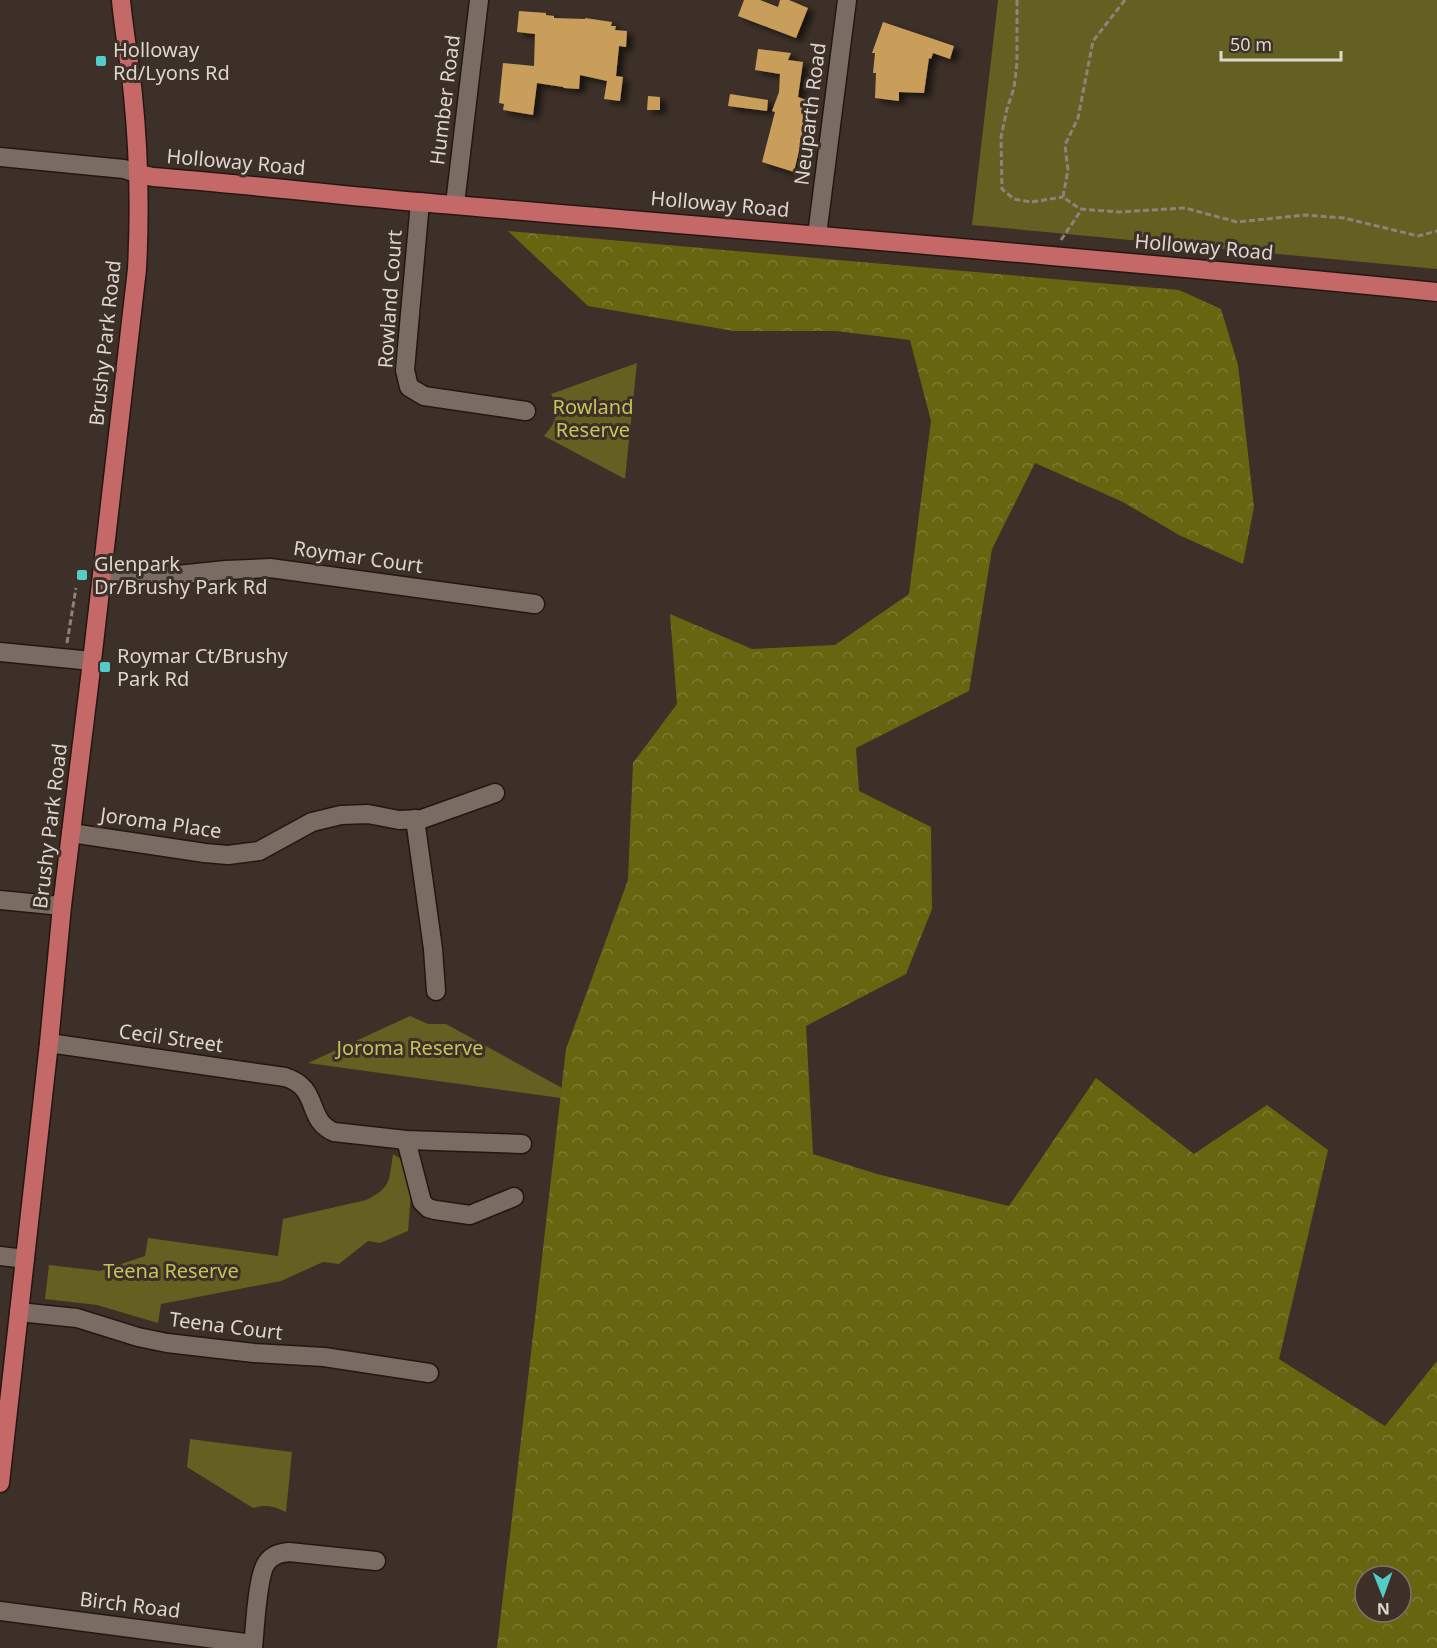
<svg xmlns="http://www.w3.org/2000/svg" width="1437" height="1648" font-family="'Noto Sans',sans-serif">
<defs>
<pattern id="forest-crowns" width="20" height="18" patternUnits="userSpaceOnUse" patternTransform="scale(1.5)"><rect width="20" height="18" fill="#686510"/><path d="M2 6a3 3 0 1 1 6 0M12 15a3 3 0 1 1 6 0" fill="none" stroke="#7d7a32"/></pattern>
<filter id="shadow"><feDropShadow dx="6" dy="4" stdDeviation="3" flood-color="#0009"/></filter>
</defs>
<rect width="100%" height="100%" fill="#3d3028"/>
<path fill="url(#forest-crowns)" fill-rule="evenodd" d="M 508,231 L 1179,290 L 1221,309 L 1238,365 L 1254,507 L 1243,564 L 1179,535 L 1123,502 L 1035,463 L 992,549 L 969,691 L 856,748 L 859,791 L 931,827 L 932,909 L 906,974 L 806,1026 L 813,1154 L 877,1174 L 1009,1206 L 1096,1078 L 1194,1154 L 1267,1105 L 1328,1150 L 1279,1359 L 1385,1426 L 1437,1361 L 1437,1648 L 497,1648 L 566,1049 L 628,880 L 633,763 L 677,704 L 670,614 L 752,649 L 835,645 L 909,594 L 931,421 L 910,340 L 836,331 L 734,331 L 588,306 ZM 1365,1576 L 1401,1576 L 1401,1612 L 1365,1612 Z"/>
<g fill="#636021">
<polygon points="998,0 1437,0 1437,269 972,225"/>
<path d="M 637,363 L 625,479 L 544,436 C 556,423 561,410 551,394 Z"/>
<polygon points="410,1016 428,1024 446,1024 562,1088 561,1098 308,1063"/>
<path d="M 393,1154 L 401,1159 L 411,1194 L 408,1231 L 380,1243 L 368,1241 L 339,1264 L 323,1262 L 281,1281 L 161,1304 L 158,1323 L 97,1305 L 45,1299 L 49,1265 L 100,1271 L 145,1256 L 148,1238 L 278,1256 L 283,1219 L 366,1200 C 392,1188 389,1179 393,1154 Z"/>
<path d="M 190,1439 L 292,1452 L 286,1512 C 274,1506 266,1504 253,1508 L 187,1467 Z"/>
</g>
<g fill="#c89e5a" filter="url(#shadow)">
<polygon points="744,0 760,0 778,7 780,0 789,0 808,8 796,38 738,16"/>
<polygon points="519,11 546,13 546,15 554,16 554,18 585,19 585,18 612,22 611,26 616,26 615,30 627,31 626,47 619,46 616,76 623,77 620,101 604,99 607,81 580,75 579,89 564,88 563,87 537,83 533,115 503,110 504,104 499,103 503,63 534,66 535,34 517,32"/>
<polygon points="883,22 954,46 950,59 933,53 931,59 929,58 924,93 899,92 899,101 875,98 876,73 873,73 875,53 872,53"/>
<polygon points="758,49 791,53 788,60 803,62 798,97 812,102 800,141 801,142 794,172 762,162 775,112 772,111 779,92 780,74 755,70"/>
<polygon points="730,94 768,100 767,111 728,106"/>
<polygon points="648,96 660,97 660,110 647,110"/>
</g>
<g fill="none" stroke-linecap="round" stroke-linejoin="round">
<g stroke="#231711" stroke-width="21">
<g id="minor">
<polyline points="0,157 124,169 139,174"/>
<polyline points="420,202 405,370 409,387 424,396 526,411"/>
<polyline points="455,204 479,0"/>
<polyline points="817,235 847,0"/>
<polyline points="103,571 135,575 168,576 226,570 270,568 535,604"/>
<polyline points="0,652 92,661"/>
<polyline points="415,819 433,949 436,991"/>
<polyline points="71,833 205,853 228,855 259,851 312,822 341,815 368,814 399,820 422,819 495,793"/>
<polyline points="0,900 62,906"/>
<path d="M 49,1043 L 285,1077 C 321,1088 305,1120 334,1132 L 406,1140 L 522,1144"/>
<polyline points="406,1140 422,1202 428,1208 435,1210 470,1215 514,1197"/>
<polyline points="0,1256 25,1259"/>
<polyline points="19,1312 77,1318 138,1337 167,1343 254,1353 324,1357 429,1373"/>
<polyline points="0,1611 253,1644"/>
<path d="M 253,1648 C 255,1630 257,1572 268,1561 C 274,1554 281,1553 289,1552 L 376,1561"/>
</g>
</g>
<g stroke="#231711" stroke-width="21">
<g id="major">
<path d="M 139,174 L 153,177 C 241,184 329,194 418,202 C 757,231 1098,258 1437,292"/>
<path d="M 0,1483 L 49,1043 L 62,906 L 92,661 L 137,269 C 140,211 139,154 133,95 C 130,64 124,32 121,0"/>
</g>
</g>
<g stroke="#8d827c" stroke-width="3" stroke-dasharray="6 3" stroke-linecap="butt">
<polyline points="1017,0 1017,63 1014,88 1007,109 1001,137 1002,189 1014,199 1031,202 1063,197"/>
<polyline points="1125,0 1093,41 1078,118 1065,145 1068,170 1063,197 1080,209 1119,212 1185,208 1237,222 1305,215 1344,218 1418,236 1437,231"/>
<polyline points="1061,240 1082,209"/>
<polyline points="67,643 76,588"/>
</g>
<use href="#minor" stroke="#7a6b63" stroke-width="18"/>
<use href="#major" stroke="#c46967" stroke-width="18"/>
</g>
<g fill="#54cdc8" stroke="#3d3028" stroke-width="2">
<rect x="95" y="55" width="12" height="12" rx="3"/>
<rect x="76" y="569" width="12" height="12" rx="3"/>
<rect x="99" y="661" width="12" height="12" rx="3"/>
</g>
<g text-anchor="middle" stroke-width="6" stroke-linejoin="round" paint-order="stroke">
<g font-size="20" fill="#ddd5d0" stroke="#3d3028" text-anchor="start">
<text x="113" y="57">Holloway<tspan x="113" dy="23">Rd/Lyons Rd</tspan></text>
<text x="94" y="571">Glenpark<tspan x="94" dy="23">Dr/Brushy Park Rd</tspan></text>
<text x="117" y="663">Roymar Ct/Brushy<tspan x="117" dy="23">Park Rd</tspan></text>
</g>
<g font-size="20" fill="#ddd5d0" stroke="#3d3028">
<text transform="translate(445 100) rotate(-83)" y="7">Humber Road</text>
<text transform="translate(810 114) rotate(-83)" y="7">Neuparth Road</text>
<text transform="translate(236 162) rotate(5)" y="7">Holloway Road</text>
<text transform="translate(720 204) rotate(5)" y="7">Holloway Road</text>
<text transform="translate(1204 247) rotate(5)" y="7">Holloway Road</text>
<text transform="translate(390 299) rotate(-86)" y="7">Rowland Court</text>
<text transform="translate(105 343) rotate(-84)" y="7">Brushy Park Road</text>
<text transform="translate(358 557) rotate(8)" y="7">Roymar Court</text>
<text transform="translate(161 823) rotate(8)" y="7">Joroma Place</text>
<text transform="translate(50 826) rotate(-83)" y="7">Brushy Park Road</text>
<text transform="translate(171 1038) rotate(8)" y="7">Cecil Street</text>
<text transform="translate(226 1326) rotate(7)" y="7">Teena Court</text>
<text transform="translate(130 1605) rotate(7)" y="7">Birch Road</text>
</g>
<g font-size="20" fill="#c8c358" stroke="#3d3028">
<text x="593" y="414">Rowland<tspan x="593" dy="23">Reserve</tspan></text>
<text x="410" y="1055">Joroma Reserve</text>
<text x="171" y="1278">Teena Reserve</text>
</g>
</g>
<g transform="translate(1383 1594) rotate(179)"><circle r="28" fill="#3d3028" stroke="#7d726b" stroke-width="1.5"/>
<path d="M0-4.5L10 22L0 15L-10 22Z" fill="#54cdc8"/>
<text y="-9" font-size="16" font-weight="bold" text-anchor="middle" fill="#ddd5d0">N</text>
</g>
<path d="M1221 51v9h120v-9" fill="none" stroke="#ddd5d0" stroke-width="3"/>
<text x="1230" y="51" font-size="18" fill="#ddd5d0" stroke="#3d3028" stroke-width="4.5" paint-order="stroke">50 m</text>
</svg>
